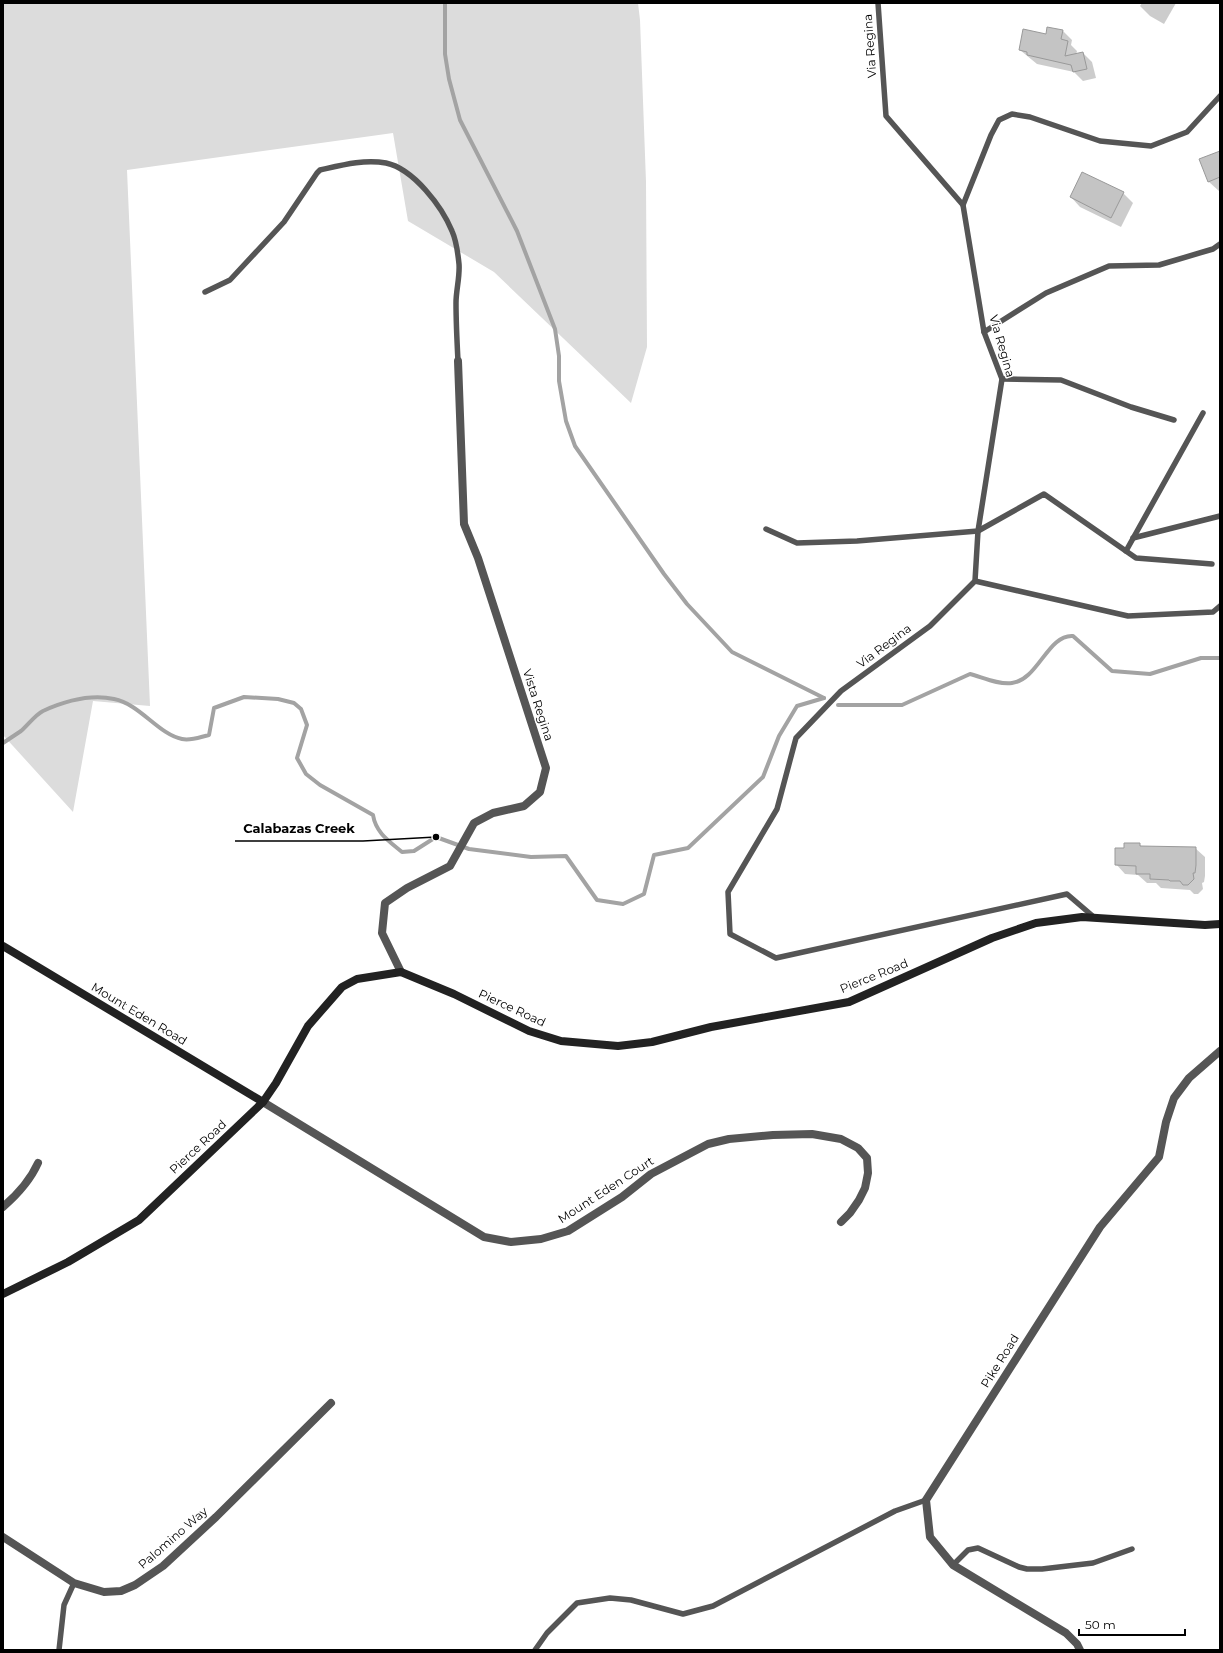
<svg xmlns="http://www.w3.org/2000/svg" width="1223" height="1653" font-family="Montserrat,sans-serif">
<rect width="100%" height="100%" fill="#fff"/>
<polygon fill="#dcdcdc" points="3,3 638,3 640,20 646,182 647,347 631,403 494,272 408,221 393,133 127,170 150,706 93,701 73,812 3,735"/>
<g fill="#0003">
<polygon points="1142,3 1176,3 1164,24 1150,16 1140,6"/>
<polygon points="1063,31 1072,40 1071,45 1077,51 1076,55 1083,53 1092,62 1096,78 1083,81 1074,72 1037,64 1020,50 1047,35"/>
<polygon points="1220,152 1220,191 1219,191 1209,182 1200,160"/>
<polygon points="1123,193 1133,203 1121,227 1080,207 1071,197"/>
<polygon points="1139,844 1142,847 1195,848 1205,857 1205,876 1204,882 1202,883 1203,889 1198,894 1194,894 1190,890 1161,888 1156,883 1147,883 1138,875 1125,874 1116,864 1125,849"/>
</g>
<g fill="none" stroke-linecap="round" stroke-linejoin="round">
<g stroke="#a3a3a3" stroke-width="4">
<polyline points="445,3 445,54 449,79 460,120 517,231 555,329 559,356 559,381 566,421 575,446 664,574 687,604 732,652 824,698"/>
<path d="M 838,705 L 902,705 L 970,674 C 982,677 998,685 1012,683 C 1038,680 1048,634 1073,636 L 1112,671 L 1150,674 L 1201,658 L 1220,658"/>
<path d="M 3,743 C 9,739 15,735 21,731 C 28,725 35,715 43,711 C 65,701 90,694 114,699 C 140,704 158,734 182,739 C 191,741 200,737 209,735 L 214,708 L 244,697 L 278,699 L 294,703 L 301,709 L 307,725 L 297,758 L 306,774 L 320,785 L 373,815 C 376,833 389,841 402,852 L 414,851 L 436,837 L 469,849 L 531,857 L 566,856 L 597,900 L 623,904 L 644,894 L 654,855 L 688,848 L 763,777 L 779,736 L 797,706 L 824,698"/>
</g>
</g>
<g fill="#c4c4c4" stroke="#999">
<polygon points="1047,27 1063,30 1061,39 1068,41 1065,56 1083,52 1087,69 1073,72 1071,65 1027,55 1027,52 1019,50 1023,29 1046,34"/>
<polygon points="1220,151 1220,177 1208,182 1199,159"/>
<polygon points="1082,172 1124,192 1111,218 1070,197"/>
<polygon points="1124,843 1140,843 1140,846 1196,847 1196,865 1195,873 1193,873 1194,879 1188,885 1183,885 1180,881 1170,881 1169,880 1150,879 1150,874 1136,874 1136,866 1115,865 1115,848 1124,848"/>
</g>
<g fill="none" stroke-linecap="round" stroke-linejoin="round">
<g stroke="#555" stroke-width="5.5">
<polyline points="878,3 886,116 963,205 984,332 1002,379 978,531 975,581 930,626 841,691 796,738 777,809 728,892 730,934 776,958 1067,894 1095,918"/>
<polyline points="963,205 991,135 999,120 1012,114 1030,117 1100,141 1151,146 1187,132 1220,96"/>
<path d="M 205,292 L 230,280 L 284,222 L 317,173 L 320,170 C 342,165 364,159 386,163 C 414,169 442,207 452,231 C 456,240 458,254 459,264 C 460,277 456,290 456,303 C 456,323 457,342 458,361"/>
<polyline points="984,332 1046,293 1109,266 1159,265 1213,249 1220,244"/>
<polyline points="1002,379 1061,380 1131,407 1174,420"/>
<polyline points="766,529 797,543 857,541 978,531 1044,494 1136,558 1212,564"/>
<polyline points="1133,538 1220,516"/>
<polyline points="1126,551 1203,413"/>
<polyline points="975,581 1128,616 1213,612 1220,606"/>
<polyline points="953,1565 968,1550 978,1548 1019,1567 1027,1569 1042,1569 1093,1563 1132,1549"/>
<polyline points="59,1650 64,1605 74,1583"/>
<polyline points="535,1650 547,1633 577,1603 610,1598 631,1600 683,1614 713,1606 895,1511 926,1500"/>
</g>
<g stroke="#555" stroke-width="8">
<polyline points="401,972 382,933 385,903 407,888 450,866 474,823 493,813 524,806 540,792 546,768 478,558 464,524 458,361"/>
<polyline points="263,1102 484,1237 511,1242 541,1239 568,1231 622,1197 651,1174 708,1144 729,1139 773,1135 812,1134 841,1139 858,1148 867,1158 868,1173 865,1188 859,1200 850,1213 841,1222"/>
<path d="M 3,1207 C 18,1194 30,1181 38,1163"/>
<polyline points="3,1537 74,1583 104,1592 121,1591 135,1585 163,1566 216,1517 331,1403"/>
<polyline points="1080,1650 1077,1644 1066,1633 953,1565 930,1537 926,1500 1100,1227 1159,1157 1166,1122 1174,1098 1189,1078 1220,1051"/>
</g>
<g stroke="#222" stroke-width="8">
<polyline points="3,946 263,1102"/>
<polyline points="3,1294 68,1262 139,1220 263,1102 276,1083 308,1026 342,987 357,979 401,972 454,994 529,1031 561,1041 618,1046 652,1042 711,1027 849,1002 992,938 1036,923 1082,917 1205,925 1220,924"/>
</g>
</g>
<g text-anchor="middle" stroke-width="3" stroke-linejoin="round" paint-order="stroke">
<g font-size="12" fill="#000" stroke="#fff">
<text transform="translate(870 46) rotate(-94)" y="4">Via Regina</text>
<text transform="translate(1002 346) rotate(74)" y="4">Via Regina</text>
<text transform="translate(884 646) rotate(-37)" y="4">Via Regina</text>
<text transform="translate(538 705) rotate(72)" y="4">Vista Regina</text>
<text transform="translate(874 976) rotate(-22)" y="4">Pierce Road</text>
<text transform="translate(512 1008) rotate(25)" y="4">Pierce Road</text>
<text transform="translate(139 1014) rotate(31)" y="4">Mount Eden Road</text>
<text transform="translate(198 1147) rotate(-43)" y="4">Pierce Road</text>
<text transform="translate(606 1190) rotate(-33)" y="4">Mount Eden Court</text>
<text transform="translate(1000 1361) rotate(-58)" y="4">Pike Road</text>
<text transform="translate(173 1538) rotate(-41)" y="4">Palomino Way</text>
</g>
</g>
<path fill="none" stroke="#000" stroke-width="1.5" d="M436 837L363 841H235"/>
<circle fill="#000" stroke="#fff" stroke-width="1.5" cx="436" cy="837" r="4"/>
<g font-size="13" text-anchor="middle" font-weight="bold" fill="#000" stroke="#fff" stroke-width="3" stroke-linejoin="round" paint-order="stroke">
<text x="299" y="833">Calabazas Creek</text>
</g>
<rect width="1223" height="1653" fill="none" stroke="#000000" stroke-width="8"/>
<path d="M1079 1629v6h106v-6" fill="none" stroke="#000000" stroke-width="2"/>
<text x="1085" y="1629" font-size="12" fill="#000000" stroke="#ffffff" stroke-width="3" paint-order="stroke">50 m</text>
</svg>
